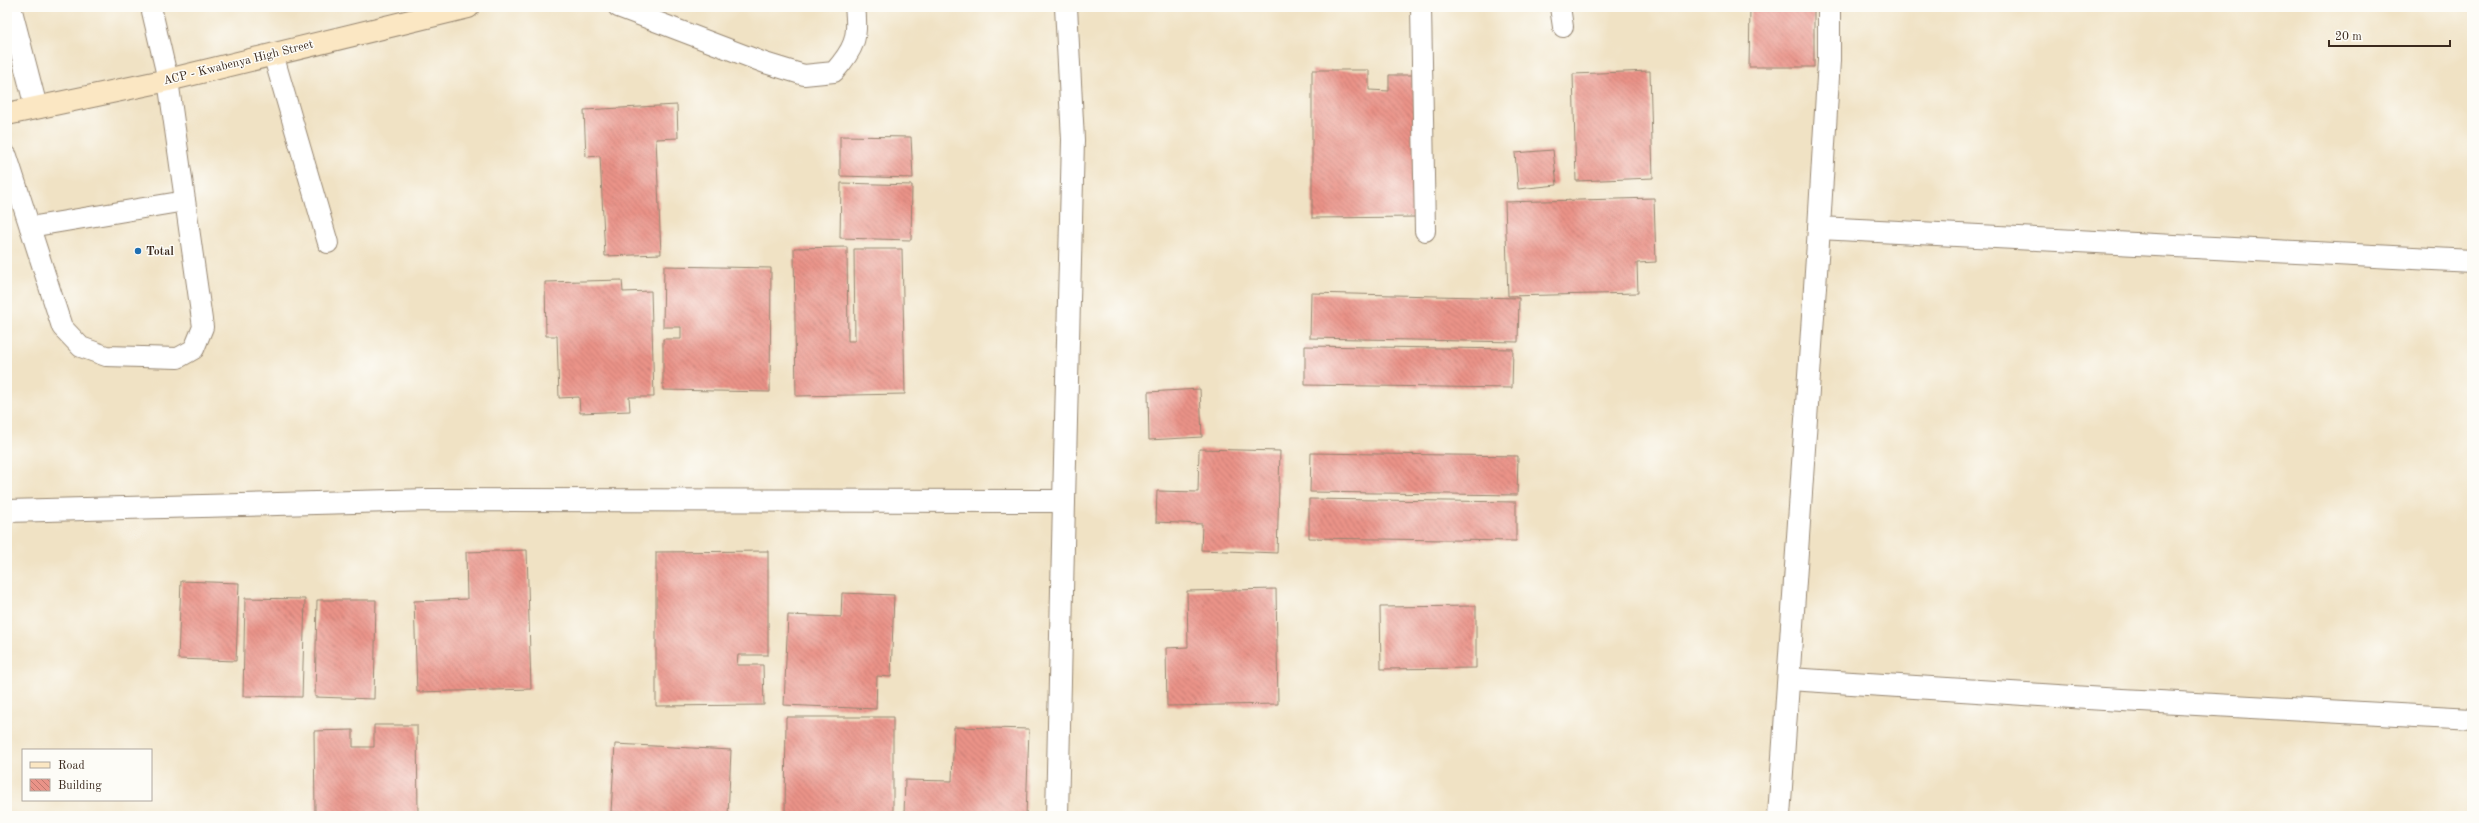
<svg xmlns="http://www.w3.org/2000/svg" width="2479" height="823" font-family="'Old Standard TT',serif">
<defs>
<pattern id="building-back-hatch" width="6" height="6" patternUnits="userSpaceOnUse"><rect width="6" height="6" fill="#ea9388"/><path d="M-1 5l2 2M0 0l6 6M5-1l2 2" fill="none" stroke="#bf786f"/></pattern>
</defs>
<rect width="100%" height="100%" fill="#fdfcf7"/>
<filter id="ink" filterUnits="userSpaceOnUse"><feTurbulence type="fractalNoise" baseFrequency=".025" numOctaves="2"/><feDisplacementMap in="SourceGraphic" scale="8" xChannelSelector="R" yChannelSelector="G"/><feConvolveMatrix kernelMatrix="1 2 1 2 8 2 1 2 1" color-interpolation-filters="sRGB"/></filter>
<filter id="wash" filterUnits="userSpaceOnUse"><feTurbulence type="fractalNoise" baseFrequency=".012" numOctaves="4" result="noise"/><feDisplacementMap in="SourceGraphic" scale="16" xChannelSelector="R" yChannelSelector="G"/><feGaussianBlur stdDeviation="0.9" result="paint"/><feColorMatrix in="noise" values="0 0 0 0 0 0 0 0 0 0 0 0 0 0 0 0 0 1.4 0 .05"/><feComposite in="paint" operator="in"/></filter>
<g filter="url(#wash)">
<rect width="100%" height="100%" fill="#f0e2c4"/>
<g id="blocks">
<g fill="url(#building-back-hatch)">
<polygon points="1750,7 1814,7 1814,67 1749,67"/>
<polygon points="1312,70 1369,70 1369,90 1389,91 1389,75 1416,75 1417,217 1312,218"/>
<polygon points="1650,71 1653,178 1576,181 1573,74"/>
<polygon points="677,105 678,138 656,139 661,254 605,256 600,156 586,157 584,110"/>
<polygon points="840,136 911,137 913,178 840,176"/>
<polygon points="1553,150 1557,185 1518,189 1515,153"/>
<polygon points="841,183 912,185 911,240 840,238"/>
<polygon points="1654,198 1656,262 1637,263 1638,293 1508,296 1505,202"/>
<polygon points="847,247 848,341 855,341 854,249 902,249 905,394 796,396 794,248"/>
<polygon points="664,266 771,268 770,392 663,390 663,339 681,339 681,327 663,327"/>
<polygon points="622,280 623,292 651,291 654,397 629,397 630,411 580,413 579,397 559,398 557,336 546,336 545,282"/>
<polygon points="1311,293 1519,298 1518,342 1310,338"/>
<polygon points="1305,346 1513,349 1512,388 1305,385"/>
<polygon points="1200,389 1202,437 1149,440 1148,392"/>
<polygon points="1199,449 1280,451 1277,553 1201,550 1202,524 1156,522 1157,491 1198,492"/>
<polygon points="1311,453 1518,456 1517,495 1310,492"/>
<polygon points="1309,499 1516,502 1516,541 1309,538"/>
<polygon points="527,550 531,689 417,692 414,601 467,599 466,552"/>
<polygon points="768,551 768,655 738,655 737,665 763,665 764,705 656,706 656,552"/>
<polygon points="181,581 239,583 236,661 178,659"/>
<polygon points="1276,589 1278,704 1167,706 1166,648 1188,647 1187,591"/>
<polygon points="842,593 894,595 891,677 877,676 876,709 784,705 788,615 841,617"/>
<polygon points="245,598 305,599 302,697 243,696"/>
<polygon points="317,600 376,600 374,699 315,697"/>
<polygon points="1476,606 1476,668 1381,669 1380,607"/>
<polygon points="786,717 893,717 893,816 785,816"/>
<polygon points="374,725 417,725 418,816 341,816 341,813 315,813 314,731 353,730 353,747 374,747"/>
<polygon points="954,727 1029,729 1026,816 904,816 905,780 952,781"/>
<polygon points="615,744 731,750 728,816 632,816 632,813 611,812"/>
</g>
</g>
</g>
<g filter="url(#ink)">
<use href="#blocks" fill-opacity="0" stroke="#968671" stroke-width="1"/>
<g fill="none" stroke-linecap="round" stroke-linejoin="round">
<g stroke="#968671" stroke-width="22">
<g id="lane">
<path d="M 618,7 L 765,63 L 804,75 L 834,72 C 854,49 859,38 855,7"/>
<polyline points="1421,7 1425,231"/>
<polyline points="1560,7 1563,27"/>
<polyline points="273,54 328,243"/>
<polyline points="7,156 62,327 81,347 106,356 178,358 194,349 203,327 168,80 151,7"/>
<polyline points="30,227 185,201"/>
</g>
</g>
<g stroke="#968671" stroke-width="24">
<g id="street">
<polyline points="10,7 36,107"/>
<polyline points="1819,228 2472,261"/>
<polyline points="1064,501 1073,140 1066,7"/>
<polyline points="7,511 430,500 1064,501 1057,816"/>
<polyline points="1789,679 2104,699 2472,719"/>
<polyline points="1779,816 1819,228 1829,60 1829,7"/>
</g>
</g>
<g stroke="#968671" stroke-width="24">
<polyline id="secondary" points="7,114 168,80 468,7"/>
</g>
<use href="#lane" stroke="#fff" stroke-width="20"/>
<use href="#street" stroke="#fff" stroke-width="22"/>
<use href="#secondary" stroke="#fbe7c3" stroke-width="22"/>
</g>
</g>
<circle fill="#1f6fb2" stroke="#fdfcf7" stroke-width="1.5" cx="138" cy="251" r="4"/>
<g text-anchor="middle" stroke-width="3" stroke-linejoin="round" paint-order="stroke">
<g font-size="12" fill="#3b2a1e" stroke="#fdfcf7">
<text transform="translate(238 62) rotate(-14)" y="4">ACP - Kwabenya High Street</text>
</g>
<g font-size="12" font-weight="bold" fill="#3b2a1e" stroke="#fdfcf7" text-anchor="start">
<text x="146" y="255">Total</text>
</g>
</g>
<rect width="2479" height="823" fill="none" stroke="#fdfcf7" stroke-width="24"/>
<rect x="22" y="749" width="130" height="52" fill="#fdfcf7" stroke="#afa8a0"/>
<rect x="30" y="762" width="20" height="6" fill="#fbe7c3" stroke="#afa8a0"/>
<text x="58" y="769" font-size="12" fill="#3b2a1e">Road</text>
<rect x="30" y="779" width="20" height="12" fill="url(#building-back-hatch)" stroke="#afa8a0"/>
<text x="58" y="789" font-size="12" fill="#3b2a1e">Building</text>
<path d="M2329 40v6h121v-6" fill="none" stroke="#3b2a1e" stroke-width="2"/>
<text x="2335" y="40" font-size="12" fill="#3b2a1e" stroke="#fdfcf7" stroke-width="3" paint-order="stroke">20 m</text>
</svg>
